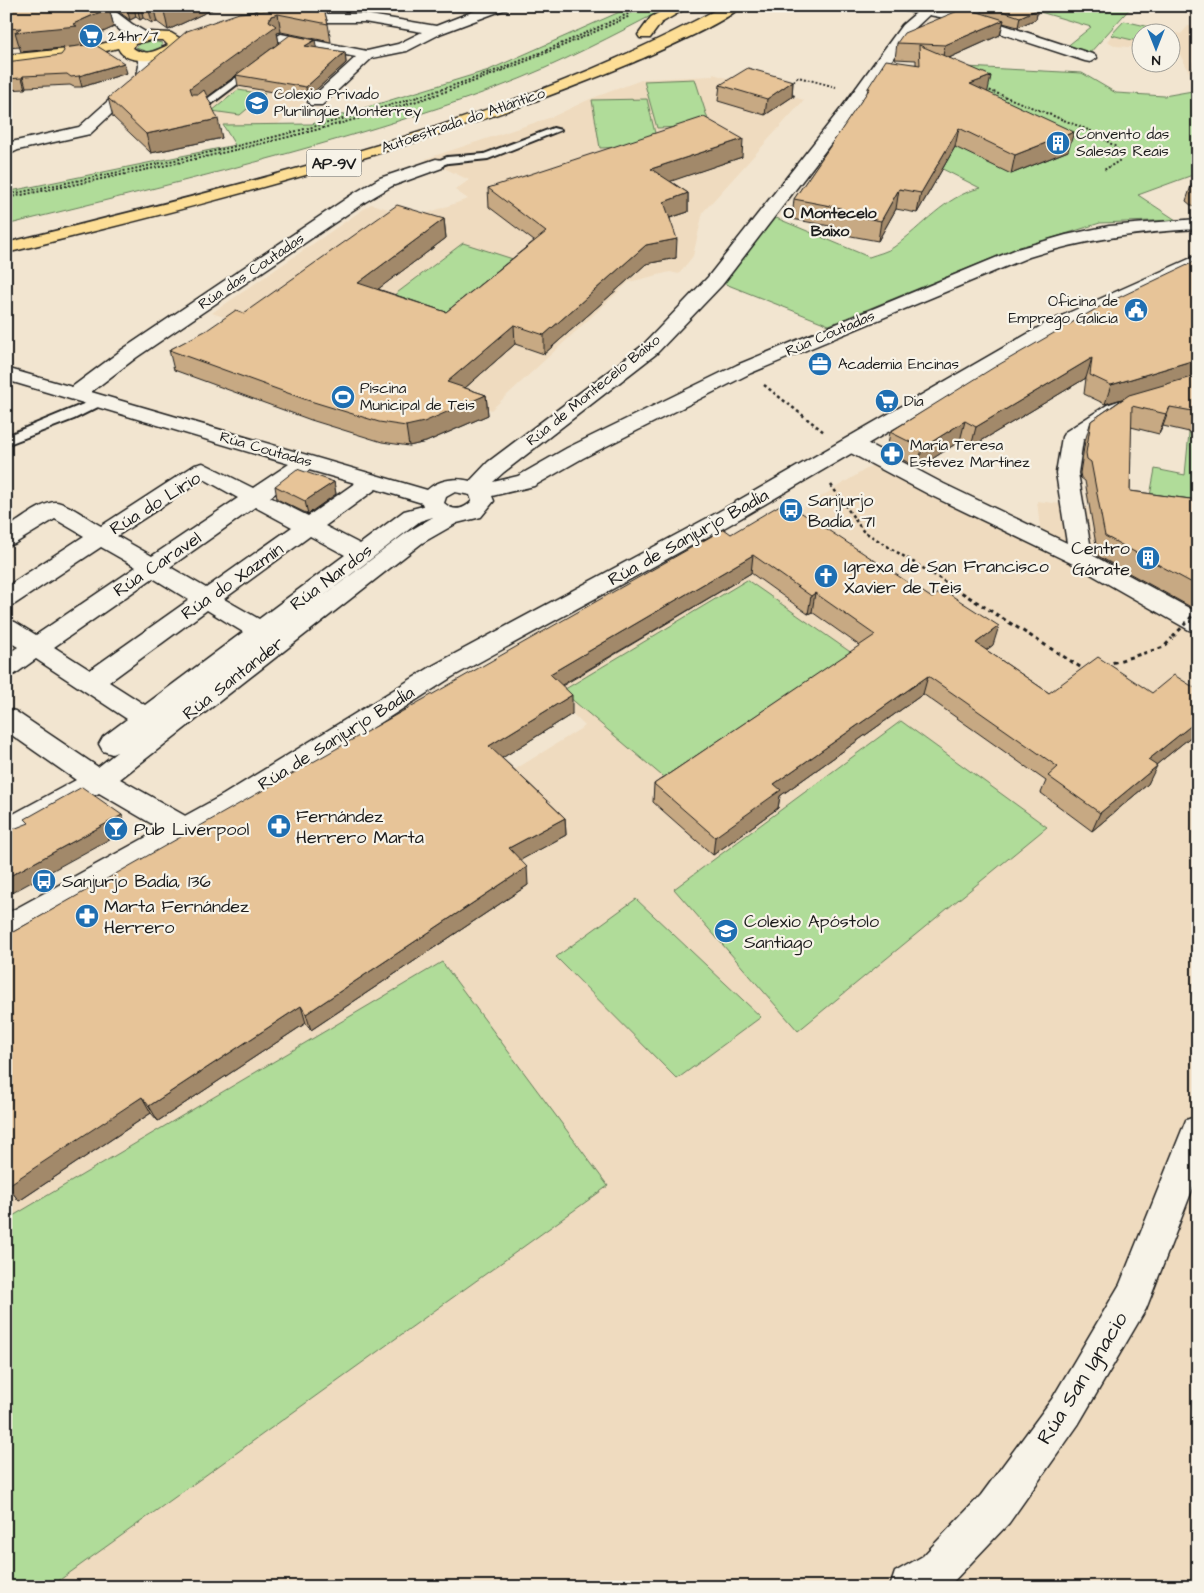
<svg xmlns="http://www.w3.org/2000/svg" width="1204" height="1593" font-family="'Architects Daughter',sans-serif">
<rect width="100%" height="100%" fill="#f2e5d0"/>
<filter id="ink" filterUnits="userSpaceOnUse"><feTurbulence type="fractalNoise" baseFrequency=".02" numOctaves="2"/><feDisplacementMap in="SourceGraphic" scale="10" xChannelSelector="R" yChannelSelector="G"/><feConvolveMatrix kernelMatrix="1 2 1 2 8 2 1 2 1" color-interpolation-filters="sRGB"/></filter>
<g filter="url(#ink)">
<g fill="#efdbbf">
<polygon points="1124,21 1181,34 1188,26 1198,26 1198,75 1191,75 1178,51 1172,51 1172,32 1142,32 1141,48 1116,46 1107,41"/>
<polygon points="331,54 354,61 278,124 180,127 239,81"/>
<polygon points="713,74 804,100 703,212 693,256 679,274 670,272 629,282 491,410 212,313 371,204 416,217 468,199 455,190 469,180 425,159 552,117 590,99 644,79 713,76"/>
<polygon points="876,463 1042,546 1037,501 1198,521 1198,1587 6,1587 6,1085 585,726 550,692 783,520"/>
</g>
<g fill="#b0dc99" stroke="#667c5a">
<path d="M 633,6 L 670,6 C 614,35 558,65 499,87 C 339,145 171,184 6,225 L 6,192 L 235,145 L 223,125 L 312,124 L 489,70 Z"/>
<polygon points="1020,6 1132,6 1088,55 1065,48 1091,27"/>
<polygon points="1124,21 1172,32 1142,32 1141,42 1111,35"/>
<polygon points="152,41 162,43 162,47 148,52 136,48 140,43"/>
<path d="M 888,63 L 1082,73 L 1116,93 L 1164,96 L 1198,90 L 1198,173 L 1138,195 L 1176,220 L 1100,223 L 1005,253 L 829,325 L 723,283 L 774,217 L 869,257 C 877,254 887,252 894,247 C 923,226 944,197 980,188 L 856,125 Z"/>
<polygon points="695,79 710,126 657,128 644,81"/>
<polygon points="238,90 265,94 240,115 212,111"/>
<polygon points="647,99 658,146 600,148 592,100"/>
<polygon points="463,243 519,261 444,321 385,302"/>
<polygon points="1189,433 1198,435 1198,504 1150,496 1155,469 1185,475"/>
<polygon points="747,580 856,656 668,781 562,691"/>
<polygon points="901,721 1047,827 798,1031 674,889"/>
<polygon points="636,899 761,1017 677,1079 556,957"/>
<polygon points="442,962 608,1186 50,1587 14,1587 6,1570 6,1220"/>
</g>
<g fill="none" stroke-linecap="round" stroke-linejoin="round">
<g stroke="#1c1c1c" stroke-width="4">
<g id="lane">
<polygon points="796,6 807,6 799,10 796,10"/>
<polygon points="252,66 259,68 202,111 196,111 196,107"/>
<polygon points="553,128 561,130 488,159 448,163 436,167 431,164 447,157 484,154"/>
<polygon points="98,398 104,402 102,405 74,419 6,445 6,436"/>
</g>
</g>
<g stroke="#1c1c1c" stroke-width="3">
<g id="street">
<polygon points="92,6 108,6 132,24 152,36 145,40 121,31"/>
<polygon points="487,6 508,6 506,9 442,33 407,51 372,58 322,105 310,105 308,102 310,99 356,57 281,42 274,38 281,34 367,51 398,44 422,32 364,22 288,22 281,18 288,14 364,14 436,26"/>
<path d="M 895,6 L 938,6 L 937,8 L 974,15 L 1095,55 L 1097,58 L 1090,62 L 1085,61 L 966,22 L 929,15 L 912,31 L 855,112 L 722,285 L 656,354 L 504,472 L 493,482 L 518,476 L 567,448 L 737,365 L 1017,249 L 1066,235 L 1109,226 L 1198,219 L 1198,229 C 1140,232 1085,239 1029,257 L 751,373 L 583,458 L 534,486 L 492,496 L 494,501 L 481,517 L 457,523 L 422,543 L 120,779 L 196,822 L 200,830 L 196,838 L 186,841 L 176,838 L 99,793 L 6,842 L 6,818 L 76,780 L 6,731 L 6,709 L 15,711 L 98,767 L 117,752 L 112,754 L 103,751 L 99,744 L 103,737 L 127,719 L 36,659 L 15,674 L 6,677 L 6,655 L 18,647 L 6,640 L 6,620 L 15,622 L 36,635 L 136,567 L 101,547 L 15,604 L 6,606 L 6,587 L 84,536 L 55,519 L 14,544 L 6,546 L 6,529 C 17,522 43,502 55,502 C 66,502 90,520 101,526 L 195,465 L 203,463 L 253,488 L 289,464 L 6,380 L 6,368 L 72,387 L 123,349 L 353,194 L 380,178 L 436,159 L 442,160 L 444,164 L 442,168 L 392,186 L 365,202 L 137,357 L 91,392 L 427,490 C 438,480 455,477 470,481 L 488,462 L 642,346 L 708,277 L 843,106 L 902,25 L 916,13 L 897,9 ZM 309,470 L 355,483 L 308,516 L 270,497 ZM 204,479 L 238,498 L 152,556 L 117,536 ZM 376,489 L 422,503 L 423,506 L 404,511 L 360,544 L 325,526 ZM 455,492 L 470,495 L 472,501 C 463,510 454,512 444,503 L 446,497 ZM 255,507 L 292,527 L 206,588 L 170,567 ZM 433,517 L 406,533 L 322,597 L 420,521 ZM 310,536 L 345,555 L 259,619 L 224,599 ZM 153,578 L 189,600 L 90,670 L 54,647 ZM 207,610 L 243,632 L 145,705 L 109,682 Z"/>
<polygon points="144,52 151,56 153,66 152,76 90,134 18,150 6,156 7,143 79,127 137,75 139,66 137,56"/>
<polygon points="1121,400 1128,402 1131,406 1128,410 1083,440 1078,473 1092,555 1198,613 1198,632 1189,630 1073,564 928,494 845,450 842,445 845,440 853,439 861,440 944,484 1067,543 1056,473 1062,437 1065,432 1107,405"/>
<polygon points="1198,1116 1198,1175 1146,1309 1078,1425 1009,1523 951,1584 948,1587 890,1587 895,1572 923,1556 981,1495 1052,1399 1120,1284 1186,1120"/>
</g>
</g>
<g stroke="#1c1c1c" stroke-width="3">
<polygon id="secondary" points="1198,255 1198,267 1062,330 729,525 452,677 243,811 17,938 6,941 6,914 223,795 434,665 713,515 1048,322"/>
</g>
<g stroke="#1c1c1c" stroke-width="3">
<g id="primary">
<polygon points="265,6 284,6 239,30 229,30 227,27"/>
<path d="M 150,32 L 171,33 L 181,39 L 190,37 L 197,41 C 186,56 128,72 118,48 L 89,55 L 6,63 L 6,55 L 89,47 ZM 150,40 L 163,40 L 168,45 C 156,51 144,57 133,48 L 135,44 Z"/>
</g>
</g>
<g stroke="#1c1c1c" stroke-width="3">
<g id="highway">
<polygon points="672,6 690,6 661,23 650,38 640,38 638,35 651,17"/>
<path d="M 723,6 L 741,6 C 729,21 655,53 634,62 C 431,147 219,201 6,253 L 6,243 C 245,183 507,125 723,6 Z"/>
</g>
</g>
<g stroke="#1c1c1c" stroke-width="2" stroke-dasharray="2 2" stroke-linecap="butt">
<polyline points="791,84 798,77 836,87"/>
<polyline points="986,89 1091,131 1116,147 1119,161 1104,170"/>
<polyline points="789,94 795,96 793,97"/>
<path d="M 6,195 C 166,163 327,130 481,76 C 533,57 584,34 634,11"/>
<path d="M 6,198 C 139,172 271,145 401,106 C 480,82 555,50 630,16"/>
</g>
<g stroke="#1c1c1c" stroke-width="2.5" stroke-dasharray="3 3" stroke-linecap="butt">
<polyline points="764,385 824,432"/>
<polyline points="831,485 863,531 950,585"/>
</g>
<g stroke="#1c1c1c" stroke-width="3" stroke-dasharray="4 4" stroke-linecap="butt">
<polyline points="948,584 1085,670"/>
<polyline points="1105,665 1164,647 1172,638"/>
</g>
<use href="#lane" fill="#f7f3e8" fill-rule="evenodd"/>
<use href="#street" fill="#f7f3e8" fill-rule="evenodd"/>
<use href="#secondary" fill="#f7f3e8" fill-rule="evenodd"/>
<use href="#primary" fill="#fdde96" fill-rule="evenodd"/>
<use href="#highway" fill="#fdde96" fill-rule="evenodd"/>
<polyline stroke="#1c1c1c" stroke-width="3" stroke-dasharray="4 4" stroke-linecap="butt" points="1173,637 1195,613"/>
</g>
<g fill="#c7a983" stroke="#1c1c1c">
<polygon points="6,6 109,8 114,27 81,42 83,46 21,52 20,47 6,48"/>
<polygon points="111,6 220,6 168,30 157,22 152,23 143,18 140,20 136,17 130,20"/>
<polygon points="323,6 328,24 331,42 281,32 277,33 279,43 345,52 346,63 307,98 238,86 236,75 207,97 222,138 151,153 113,117 108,98 239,13"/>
<polygon points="983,6 1030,6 1038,9 1036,19 1018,27 1003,23 1000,35 949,58 988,92 1068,151 1011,174 955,147 917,213 896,209 878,241 835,233 835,227 792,219 794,199 867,93 868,88 916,65 916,60 895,59 897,43 981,13"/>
<polygon points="1198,36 1198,70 1193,70"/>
<polygon points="6,62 127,73 82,87 74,87 70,85 26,87 25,89 6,90"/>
<polygon points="793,81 792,97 765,115 718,101 720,85"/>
<polygon points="742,157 670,181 688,193 688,212 670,218 676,258 646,264 544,354 515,344 465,388 486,395 488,415 426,442 409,446 382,442 311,420 174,370 169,350 244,313 444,219 446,238 378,289 446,312 534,241 489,207 488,188"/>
<polygon points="1198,180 1198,211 1186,201 1192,183"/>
<polygon points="1198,260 1198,434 1163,426 1159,434 1131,427 1130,491 1198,500 1198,611 1098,556 1085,481 1081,478 1080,473 1085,441 1091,421 1124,398 1105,404 1084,394 1086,378 971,447 960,441 918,468 887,451 890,432"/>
<polygon points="334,482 336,494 308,514 277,499 275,486"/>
<polygon points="731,534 993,645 986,650 1049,693 1198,731 1156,765 1148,784 1092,831 1041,793 1046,781 923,694 780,796 778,808 713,855 653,802 654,784 860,646 812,612 808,614 751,573 562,686 572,714 502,758 565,818 566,835 520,860 528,885 311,1030 306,1023 158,1121 151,1113 19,1201 12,1192 6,1196 6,936"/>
</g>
<g fill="#a2896a" stroke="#1c1c1c">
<polygon points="126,6 134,6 136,17 130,20"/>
<polygon points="137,6 141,6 143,18 140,20"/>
<polygon points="148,6 153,6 157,22 152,23"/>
<polygon points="174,6 220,6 168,30 164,11"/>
<polygon points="109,8 114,27 81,42 83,46 21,52 15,32 73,24"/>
<polygon points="1038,9 1036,19 1018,27 1020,17"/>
<polygon points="278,14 281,32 277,33 279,43 194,107 190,88 269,21 271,16"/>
<polygon points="1004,20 1000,35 942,61 945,45"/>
<polygon points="315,40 317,51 305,46"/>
<polygon points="345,52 346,63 307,98 306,87"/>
<polygon points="124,63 127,73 82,87 79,76"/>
<polygon points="23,76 26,87 25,89 22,78"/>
<polygon points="991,76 987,95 970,84"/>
<polygon points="793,81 792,97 765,115 767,99"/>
<polygon points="218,119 222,138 151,153 146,134"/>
<polygon points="959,128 955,147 917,213 921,193"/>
<polygon points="1074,132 1068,151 1011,174 1015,155"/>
<polygon points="743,139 742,157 651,188 651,169"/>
<polygon points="899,189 896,209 878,241 881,221"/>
<polygon points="688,193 688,212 663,220 664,202"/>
<polygon points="444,219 446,238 361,302 358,283"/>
<polygon points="677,239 676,258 646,264 544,354 544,335 646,245"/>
<polygon points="514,325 515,344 449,402 447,382"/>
<polygon points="1092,358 1086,378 971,447 976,427"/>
<polygon points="1198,359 1198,376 1105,404 1111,385"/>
<polygon points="486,395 488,415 426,442 409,446 406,426"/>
<polygon points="1170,407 1163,426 1159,434 1166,414"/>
<polygon points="965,421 960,441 918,468 922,448"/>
<polygon points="334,482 336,494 308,514 305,501"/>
<polygon points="753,555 751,573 550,692 550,674"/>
<polygon points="815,593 812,612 808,614 811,596"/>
<polygon points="999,626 993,645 971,662 976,643"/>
<polygon points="928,676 923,694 780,796 778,808 713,855 715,837 774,784"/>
<polygon points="572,695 572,714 491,765 489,746"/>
<polygon points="1198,720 1198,731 1140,778 1148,760"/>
<polygon points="1157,766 1148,784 1092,831 1100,813"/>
<polygon points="122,815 128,829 6,896 6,878"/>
<polygon points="565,818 566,835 510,866 509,848"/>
<polygon points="527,867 528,885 311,1030 306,1014"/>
<polygon points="301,1006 306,1023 158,1121 149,1106"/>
<polygon points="142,1097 151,1113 19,1201 12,1192 6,1196 6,1182"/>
</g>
<g fill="#e7c498" stroke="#1c1c1c">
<polygon points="6,6 107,6 109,8 73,24 77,26 15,32 21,28 6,29"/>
<polygon points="157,6 174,6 164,11"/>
<polygon points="323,6 328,24 278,14 271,16 269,21 276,26 190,88 192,94 199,94 204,90 218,119 146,134 108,98 187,31 239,13"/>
<polygon points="987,6 1030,6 1038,9 1020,17"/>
<polygon points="965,8 1004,20 945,45 897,43 904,33"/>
<polygon points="290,35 315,40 305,46 345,52 306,87 236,75"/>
<polygon points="94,44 124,63 79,76 71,77 67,74 23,76 22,78 6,79 6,62 61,55 64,51 63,48"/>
<polygon points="919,45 991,76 970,84 1074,132 1015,155 959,128 921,193 899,189 881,221 838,213 841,208 794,199 870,88 868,88 886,60 920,65"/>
<polygon points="748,68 793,81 767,99 720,85"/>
<polygon points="704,117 743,139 651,169 688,193 664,202 677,239 646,245 544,335 514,325 447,382 486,395 424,422 406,426 379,422 307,400 169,350 207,330 236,310 244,313 397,205 444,219 358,283 446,312 546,232 488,188"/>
<polygon points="1198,180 1198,187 1192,183"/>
<polygon points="1198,260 1198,359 1111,385 1090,375 1092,358 976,427 965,421 922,448 890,432 993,368 1101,306"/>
<polygon points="1198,375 1198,412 1170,407 1166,414 1132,406 1130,491 1198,500 1198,586 1105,536 1091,462 1087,459 1086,453 1091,421 1129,395"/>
<polygon points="297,469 334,482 305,501 275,486"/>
<polygon points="785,502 932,598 943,590 999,626 976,643 1049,693 1098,657 1152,693 1174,675 1198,690 1198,720 1148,760 1157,766 1100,813 1048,776 1058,767 928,676 774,784 781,790 715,837 654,784 875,635 815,593 811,596 753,555 550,674 572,695 489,746 565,818 509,848 527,867 306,1014 301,1006 149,1106 142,1097 7,1186 6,1184 6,936 724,529 731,534"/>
<polygon points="82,787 122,815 6,878 6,832 29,823 25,819"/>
</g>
</g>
<defs>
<g id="supermarket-disc" transform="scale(1.25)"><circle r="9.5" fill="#1f6fb2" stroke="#f7f3e8"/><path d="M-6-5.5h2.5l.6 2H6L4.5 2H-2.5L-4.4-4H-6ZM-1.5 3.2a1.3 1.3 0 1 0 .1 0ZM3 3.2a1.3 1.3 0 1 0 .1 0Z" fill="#fff"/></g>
<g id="school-disc" transform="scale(1.25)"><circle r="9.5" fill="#1f6fb2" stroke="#f7f3e8"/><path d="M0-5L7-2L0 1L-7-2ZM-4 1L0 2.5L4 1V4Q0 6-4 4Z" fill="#fff"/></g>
<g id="building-disc" transform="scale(1.25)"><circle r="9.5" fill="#1f6fb2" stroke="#f7f3e8"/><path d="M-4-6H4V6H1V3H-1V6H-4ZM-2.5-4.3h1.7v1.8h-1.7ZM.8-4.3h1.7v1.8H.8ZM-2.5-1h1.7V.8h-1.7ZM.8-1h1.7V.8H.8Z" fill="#fff"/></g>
<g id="civic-disc" transform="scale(1.25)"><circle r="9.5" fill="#1f6fb2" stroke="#f7f3e8"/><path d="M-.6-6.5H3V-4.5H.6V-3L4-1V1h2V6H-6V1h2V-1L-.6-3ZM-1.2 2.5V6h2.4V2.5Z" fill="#fff"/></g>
<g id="office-disc" transform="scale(1.25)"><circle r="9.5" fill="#1f6fb2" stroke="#f7f3e8"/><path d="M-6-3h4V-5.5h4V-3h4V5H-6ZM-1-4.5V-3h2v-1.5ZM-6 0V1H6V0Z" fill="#fff"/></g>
<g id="stadium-disc" transform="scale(1.25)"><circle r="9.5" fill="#1f6fb2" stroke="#f7f3e8"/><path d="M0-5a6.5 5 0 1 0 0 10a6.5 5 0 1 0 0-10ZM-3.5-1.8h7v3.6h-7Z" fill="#fff"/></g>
<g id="pharmacy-disc" transform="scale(1.25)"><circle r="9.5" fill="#1f6fb2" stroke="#f7f3e8"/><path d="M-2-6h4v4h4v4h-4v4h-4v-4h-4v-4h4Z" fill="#fff"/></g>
<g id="bus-disc" transform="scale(1.25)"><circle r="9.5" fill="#1f6fb2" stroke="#f7f3e8"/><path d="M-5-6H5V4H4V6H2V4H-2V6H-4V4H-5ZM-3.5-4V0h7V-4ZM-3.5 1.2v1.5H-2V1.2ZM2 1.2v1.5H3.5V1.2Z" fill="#fff"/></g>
<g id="church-disc" transform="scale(1.25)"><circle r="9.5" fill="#1f6fb2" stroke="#f7f3e8"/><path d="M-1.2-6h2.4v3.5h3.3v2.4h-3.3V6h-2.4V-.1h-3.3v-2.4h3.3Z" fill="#fff"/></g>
<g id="bar-disc" transform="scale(1.25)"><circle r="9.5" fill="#1f6fb2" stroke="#f7f3e8"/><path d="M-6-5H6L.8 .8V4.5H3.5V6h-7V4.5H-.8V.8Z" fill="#fff"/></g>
</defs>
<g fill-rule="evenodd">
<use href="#supermarket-disc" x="91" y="36"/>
<use href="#school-disc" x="257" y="103"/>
<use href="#building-disc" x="1058" y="143"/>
<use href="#civic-disc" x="1136" y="310"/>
<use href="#office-disc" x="820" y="364"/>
<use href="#stadium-disc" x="343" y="397"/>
<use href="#supermarket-disc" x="887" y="401"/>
<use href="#pharmacy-disc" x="892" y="454"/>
<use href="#bus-disc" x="791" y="510"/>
<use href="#building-disc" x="1148" y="558"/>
<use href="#church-disc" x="826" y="576"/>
<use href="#pharmacy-disc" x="279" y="826"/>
<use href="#bar-disc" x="116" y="829"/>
<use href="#bus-disc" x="44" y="881"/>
<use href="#pharmacy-disc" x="87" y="916"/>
<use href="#school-disc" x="726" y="931"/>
</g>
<g text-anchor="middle" stroke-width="4.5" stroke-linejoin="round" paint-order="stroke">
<g font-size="15" fill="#1c1c1c" stroke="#f7f3e8" text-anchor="start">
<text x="108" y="41">24hr/7</text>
<text x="274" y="99">Colexio Privado<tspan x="274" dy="17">Plurilingüe Monterrey</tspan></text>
<text x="1076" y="139">Convento das<tspan x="1076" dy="17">Salesas Reais</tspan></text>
<text x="1118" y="306" text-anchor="end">Oficina de<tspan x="1118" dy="17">Emprego Galicia</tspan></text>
<text x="838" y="369">Academia Encinas</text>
<text x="360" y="393">Piscina<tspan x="360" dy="17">Municipal de Teis</tspan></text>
<text x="904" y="406">Dia</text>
<text x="910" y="450">María Teresa<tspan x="910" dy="17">Estevez Martínez</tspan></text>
</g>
<g font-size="15" fill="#1c1c1c" stroke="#f7f3e8">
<text transform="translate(463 120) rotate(-19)" y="5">Autoestrada do Atlántico</text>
<text transform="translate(251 271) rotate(-34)" y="5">Rúa das Coutadas</text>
<text transform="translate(830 333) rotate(-23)" y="5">Rúa Coutadas</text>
<text transform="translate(593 390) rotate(-39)" y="5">Rúa de Montecelo Baixo</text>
<text transform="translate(266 449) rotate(16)" y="5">Rúa Coutadas</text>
</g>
<rect fill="#f7f3e8" stroke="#5e5c59" stroke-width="1" x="306.5" y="149.5" width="55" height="27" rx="4"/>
<g font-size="16" font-weight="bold" fill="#1c1c1c">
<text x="334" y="169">AP-9V</text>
</g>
<g font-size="16" font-weight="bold" fill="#1c1c1c" stroke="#f7f3e8">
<text x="830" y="218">O Montecelo<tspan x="830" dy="18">Baixo</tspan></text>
</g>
<g font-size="18" fill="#1c1c1c" stroke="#f7f3e8" text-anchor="start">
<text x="808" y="506">Sanjurjo<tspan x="808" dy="21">Badía, 71</tspan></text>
<text x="1130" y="554" text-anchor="end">Centro<tspan x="1130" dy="21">Gárate</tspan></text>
<text x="844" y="572">Igrexa de San Francisco<tspan x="844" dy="21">Xavier de Teis</tspan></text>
<text x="296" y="822">Fernández<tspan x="296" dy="21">Herrero Marta</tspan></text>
<text x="134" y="835">Pub Liverpool</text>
<text x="62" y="887">Sanjurjo Badía, 136</text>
<text x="104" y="912">Marta Fernández<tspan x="104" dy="21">Herrero</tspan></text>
<text x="744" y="927">Colexio Apóstolo<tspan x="744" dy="21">Santiago</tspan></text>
</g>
<g font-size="18" fill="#1c1c1c" stroke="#f7f3e8">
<text transform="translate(155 503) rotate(-32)" y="6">Rúa do Lirio</text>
<text transform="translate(688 537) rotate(-29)" y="6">Rúa de Sanjurjo Badía</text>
<text transform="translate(157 564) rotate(-34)" y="6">Rúa Caravel</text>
<text transform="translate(331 577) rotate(-37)" y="6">Rúa Nardos</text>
<text transform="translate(232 581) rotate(-35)" y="6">Rúa do Xazmín</text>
<text transform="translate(233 678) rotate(-38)" y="6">Rúa Santander</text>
<text transform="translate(336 738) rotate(-32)" y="6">Rúa de Sanjurjo Badía</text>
</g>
<g font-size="21" fill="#1c1c1c" stroke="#f7f3e8">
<text transform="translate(1082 1378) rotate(-58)" y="7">Rúa San Ignacio</text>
</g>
</g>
<rect width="1204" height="1593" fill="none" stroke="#f7f3e8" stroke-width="25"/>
<rect x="12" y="12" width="1179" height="1568" fill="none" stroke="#1c1c1c" stroke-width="2" filter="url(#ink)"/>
<g transform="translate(1156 48) rotate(180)"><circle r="24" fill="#f7f3e8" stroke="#9f9d96"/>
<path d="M0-4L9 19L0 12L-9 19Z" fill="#1f6fb2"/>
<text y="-8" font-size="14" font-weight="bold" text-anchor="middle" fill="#1c1c1c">N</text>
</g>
</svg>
